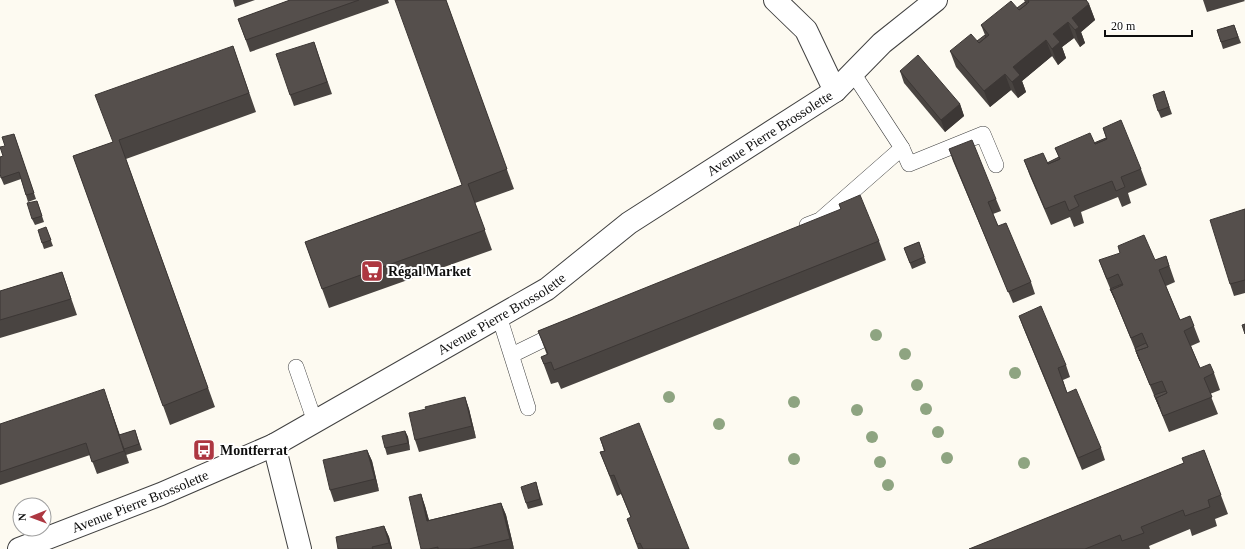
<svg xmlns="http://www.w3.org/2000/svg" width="1245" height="549" font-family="'Times New Roman',serif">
<rect width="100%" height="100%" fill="#fdfaf1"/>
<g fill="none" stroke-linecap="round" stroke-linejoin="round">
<g stroke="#414141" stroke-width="16">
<g id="service">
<polyline points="853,73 902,148 909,164 983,134 996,165"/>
<polyline points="807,225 820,220 902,148"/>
<polyline points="499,316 528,408"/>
<polyline points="512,355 559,332"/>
<polyline points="296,367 315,422"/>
</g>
</g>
<g stroke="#414141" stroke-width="24">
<g id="minor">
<polyline points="775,0 806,30 835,91"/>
<polyline points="274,445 300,549"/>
<path id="s1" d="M 19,549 L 161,494 L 274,445 L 547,289 L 629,223 L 835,91 L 882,43 L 936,0"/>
</g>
</g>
<use href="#service" stroke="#fff" stroke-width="15"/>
<use href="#minor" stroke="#fff" stroke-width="22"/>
</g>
<g fill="#8ea481">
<circle cx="876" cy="335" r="6"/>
<circle cx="905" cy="354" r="6"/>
<circle cx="1015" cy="373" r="6"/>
<circle cx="917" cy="385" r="6"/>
<circle cx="669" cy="397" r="6"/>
<circle cx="794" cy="402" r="6"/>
<circle cx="926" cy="409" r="6"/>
<circle cx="857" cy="410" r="6"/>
<circle cx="719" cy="424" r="6"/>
<circle cx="938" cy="432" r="6"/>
<circle cx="872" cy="437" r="6"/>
<circle cx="947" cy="458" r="6"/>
<circle cx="794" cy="459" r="6"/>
<circle cx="880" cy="462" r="6"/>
<circle cx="1024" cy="463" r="6"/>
<circle cx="888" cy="485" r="6"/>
</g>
<g fill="#494441">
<polygon points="233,0 255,0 235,7"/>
<polygon points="290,0 388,0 389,3 250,52 238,19"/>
<polygon points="446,0 514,189 475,203 492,250 329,308 305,242 462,185"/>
<polygon points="1024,0 1086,0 1089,4 1095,20 1081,32 1085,43 1080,47 1074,38 1062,47 1066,58 1058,65 1052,56 1022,81 1026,92 1018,98 1011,90 990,107 956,67 950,51 977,41 985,35 981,25 1017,8 1025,2"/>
<polygon points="1203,0 1244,0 1245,1 1207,12"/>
<polygon points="1234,25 1241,43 1223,49 1217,30"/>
<polygon points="314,42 332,94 294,106 290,95"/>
<polygon points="233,46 256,112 126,159 215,407 170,425 73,156 113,142"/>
<polygon points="900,71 960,104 964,116 945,132 904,83"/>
<polygon points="1164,91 1172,114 1161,118 1158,111"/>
<polygon points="1103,128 1141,169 1147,185 1128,193 1131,203 1122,207 1118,197 1081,212 1084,223 1074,227 1070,217 1051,225 1030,176 1024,160 1047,163 1059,157 1055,148 1094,143 1106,138"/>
<polygon points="14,134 36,199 28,202 21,179 4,185 1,178 3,156 5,146"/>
<polygon points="949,149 996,199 1001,211 993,214 998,226 1031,282 1035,294 1013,303 953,161"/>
<polygon points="37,201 44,222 35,225 32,219"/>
<polygon points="839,204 879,241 886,260 561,389 558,382 551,384 541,357 547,355 538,331 841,210"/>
<polygon points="1245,209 1245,293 1234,296 1230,284"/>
<polygon points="46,227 53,246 44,249 42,243"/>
<polygon points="919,242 926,263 912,269 904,248"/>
<polygon points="1166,256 1175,282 1166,286 1180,320 1190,316 1200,342 1191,346 1200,368 1214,373 1220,390 1210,394 1218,414 1169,432 1105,276 1099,260 1155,260"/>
<polygon points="62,272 77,315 0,338 0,291"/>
<polygon points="1019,316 1066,365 1070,377 1063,380 1067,393 1101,448 1105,460 1082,470 1023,327"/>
<polygon points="465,397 469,409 476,438 419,452 415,440 426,409"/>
<polygon points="108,401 120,435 135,430 142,450 126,455 129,463 97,474 90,455 0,485 0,424"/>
<polygon points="405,431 408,437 410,450 387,455 385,448"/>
<polygon points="600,438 689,549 638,549 627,519 631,518 621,494 617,496 600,452 604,451"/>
<polygon points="367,450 372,461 379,491 334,502 330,490"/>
<polygon points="1204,450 1228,514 1215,519 1217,526 1192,536 1190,529 1149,546 1150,549 969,549 1184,463"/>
<polygon points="536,482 543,505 528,509 526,503"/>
<polygon points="421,494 425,506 429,520 501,503 506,515 514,549 421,549"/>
<polygon points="384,526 389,537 392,549 338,549"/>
</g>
<g fill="#3c3735">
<polygon points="1089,4 1095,20 1081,32 1085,43 1080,47 1075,30 1072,18"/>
<polygon points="1068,22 1074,38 1062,47 1066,58 1058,65 1052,49 1053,34"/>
<polygon points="1046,40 1052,56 1022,81 1026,92 1018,98 1012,82 1013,67"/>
<polygon points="1005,74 1011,90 990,107 984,91"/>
<polygon points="960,104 964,116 945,132 941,120"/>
<polygon points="104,389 108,401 129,463 124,451"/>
<polygon points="465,397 469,409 476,438 472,426"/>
<polygon points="405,431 408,437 410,450 408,443"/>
<polygon points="367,450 372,461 379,491 375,479"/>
<polygon points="421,494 425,506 432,532 427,521"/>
<polygon points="501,503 506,515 514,549 510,539"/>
<polygon points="384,526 389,537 392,549 391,549 389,543"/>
</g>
<g fill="#554f4c" stroke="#3c3735">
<polygon points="290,0 359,0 246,40 238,19"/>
<polygon points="395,0 446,0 507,169 468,184 485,230 322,289 305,242 462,185"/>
<polygon points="1028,0 1086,0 1089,4 1072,18 1079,27 1075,30 1068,22 1053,34 1060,42 1052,49 1046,40 1013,67 1020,75 1012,82 1005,74 984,91 950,51 971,34 979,43 989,35 981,25 1011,1 1019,10 1029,2"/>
<polygon points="1025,2 1027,4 1019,10 1017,8"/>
<polygon points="1234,25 1238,37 1221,42 1217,30"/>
<polygon points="985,35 986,37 979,43 977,41"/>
<polygon points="314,42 327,82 290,95 276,54"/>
<polygon points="233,46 249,93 119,140 208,388 163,406 73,156 113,142 95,95"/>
<polygon points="918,55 960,104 941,120 900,71"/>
<polygon points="1164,91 1169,107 1158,111 1153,95"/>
<polygon points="1121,120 1141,169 1121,177 1125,187 1116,191 1112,181 1074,196 1079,206 1069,211 1065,201 1045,209 1024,160 1043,153 1048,164 1060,159 1055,148 1090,133 1095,144 1107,139 1103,128"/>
<polygon points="14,134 34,193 26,195 19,172 1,178 0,173 0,157 3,156 0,147 5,146 2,137"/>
<polygon points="1106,138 1107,139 1095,144 1094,143"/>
<polygon points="972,140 996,199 988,202 998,226 1006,223 1031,282 1008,292 949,149"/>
<polygon points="1059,157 1060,159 1048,164 1047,163"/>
<polygon points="860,195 879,241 554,370 551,362 544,364 541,357 548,354 538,331 841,209 839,204"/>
<polygon points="37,201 42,216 32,219 27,203"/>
<polygon points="1245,209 1245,280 1230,284 1210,220"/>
<polygon points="46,227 51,240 42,243 38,230"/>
<polygon points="1144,235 1155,260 1166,256 1169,266 1159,270 1180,320 1190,316 1194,326 1184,331 1200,368 1210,364 1214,373 1204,378 1212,397 1163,416 1156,398 1167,393 1162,381 1150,385 1136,351 1148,347 1142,333 1131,338 1111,290 1123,285 1118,274 1107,279 1099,260 1120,253 1118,246"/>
<polygon points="919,242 924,257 910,263 904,248"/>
<polygon points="62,272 71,299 0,320 0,291"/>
<polygon points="1122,284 1122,285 1111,290 1115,299 1110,289"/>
<polygon points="1041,306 1066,365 1058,368 1067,393 1076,389 1101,448 1078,458 1019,316"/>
<polygon points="1245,324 1245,334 1242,325"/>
<polygon points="1146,343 1148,347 1136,351 1140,361 1135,348"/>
<polygon points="104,389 124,451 92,462 86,443 0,472 0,424"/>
<polygon points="1166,391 1167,393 1156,398 1160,408 1154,395"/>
<polygon points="465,397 472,426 415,440 409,413 426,409 425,407"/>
<polygon points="639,423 689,549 643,549 640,543 637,544 627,519 631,517 614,475 610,476 600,452 605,451 600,438"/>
<polygon points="135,430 139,444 124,449 119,435"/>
<polygon points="405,431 408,443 385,448 382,436"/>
<polygon points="367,450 375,479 330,490 323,460"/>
<polygon points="1204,450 1221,495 1208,500 1210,507 1185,516 1183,510 1141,527 1144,533 1122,541 1120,535 1085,549 969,549 1184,463 1182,458"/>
<polygon points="536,482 540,499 526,503 521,487"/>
<polygon points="421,494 427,521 501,503 510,539 469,549 438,549 438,547 429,549 421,549 409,497"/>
<polygon points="384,526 389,543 372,547 373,549 338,549 336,537"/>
</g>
<defs>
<g id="supermarket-square" transform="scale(1.15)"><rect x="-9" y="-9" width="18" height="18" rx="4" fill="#ad3741" stroke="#fff"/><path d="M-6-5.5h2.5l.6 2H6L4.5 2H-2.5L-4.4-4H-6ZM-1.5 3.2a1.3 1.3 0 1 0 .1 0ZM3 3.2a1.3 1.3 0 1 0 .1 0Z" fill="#fff"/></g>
<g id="bus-square" transform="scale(1.15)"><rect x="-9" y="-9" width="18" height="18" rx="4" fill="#ad3741" stroke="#fff"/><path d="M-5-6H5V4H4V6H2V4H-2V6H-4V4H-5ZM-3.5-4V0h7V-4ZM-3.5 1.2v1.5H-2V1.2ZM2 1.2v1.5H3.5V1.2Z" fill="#fff"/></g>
</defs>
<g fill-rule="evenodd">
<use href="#supermarket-square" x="372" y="271"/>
<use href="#bus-square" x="204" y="450"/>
</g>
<g text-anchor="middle" stroke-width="4" stroke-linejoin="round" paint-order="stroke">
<g font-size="14" fill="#0e0e0e" stroke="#fff">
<text dy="5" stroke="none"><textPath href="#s1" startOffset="862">Avenue Pierre Brossolette</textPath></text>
<text dy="5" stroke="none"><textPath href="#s1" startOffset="538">Avenue Pierre Brossolette</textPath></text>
<text dy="5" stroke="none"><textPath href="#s1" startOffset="130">Avenue Pierre Brossolette</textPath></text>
</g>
<g font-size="14" font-weight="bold" fill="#0e0e0e" stroke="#fff" text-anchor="start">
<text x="388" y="276">Régal Market</text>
<text x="220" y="455">Montferrat</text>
</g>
</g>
<g transform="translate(32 517) rotate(269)"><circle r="19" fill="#ffffff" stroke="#9f9f9f"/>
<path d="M0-3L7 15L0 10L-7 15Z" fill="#ad3741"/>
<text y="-6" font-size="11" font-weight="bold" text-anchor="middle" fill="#0e0e0e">N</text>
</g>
<path d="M1105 30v6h87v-6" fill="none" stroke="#0e0e0e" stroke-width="2"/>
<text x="1111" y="30" font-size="12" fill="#0e0e0e" stroke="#ffffff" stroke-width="3" paint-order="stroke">20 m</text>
</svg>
